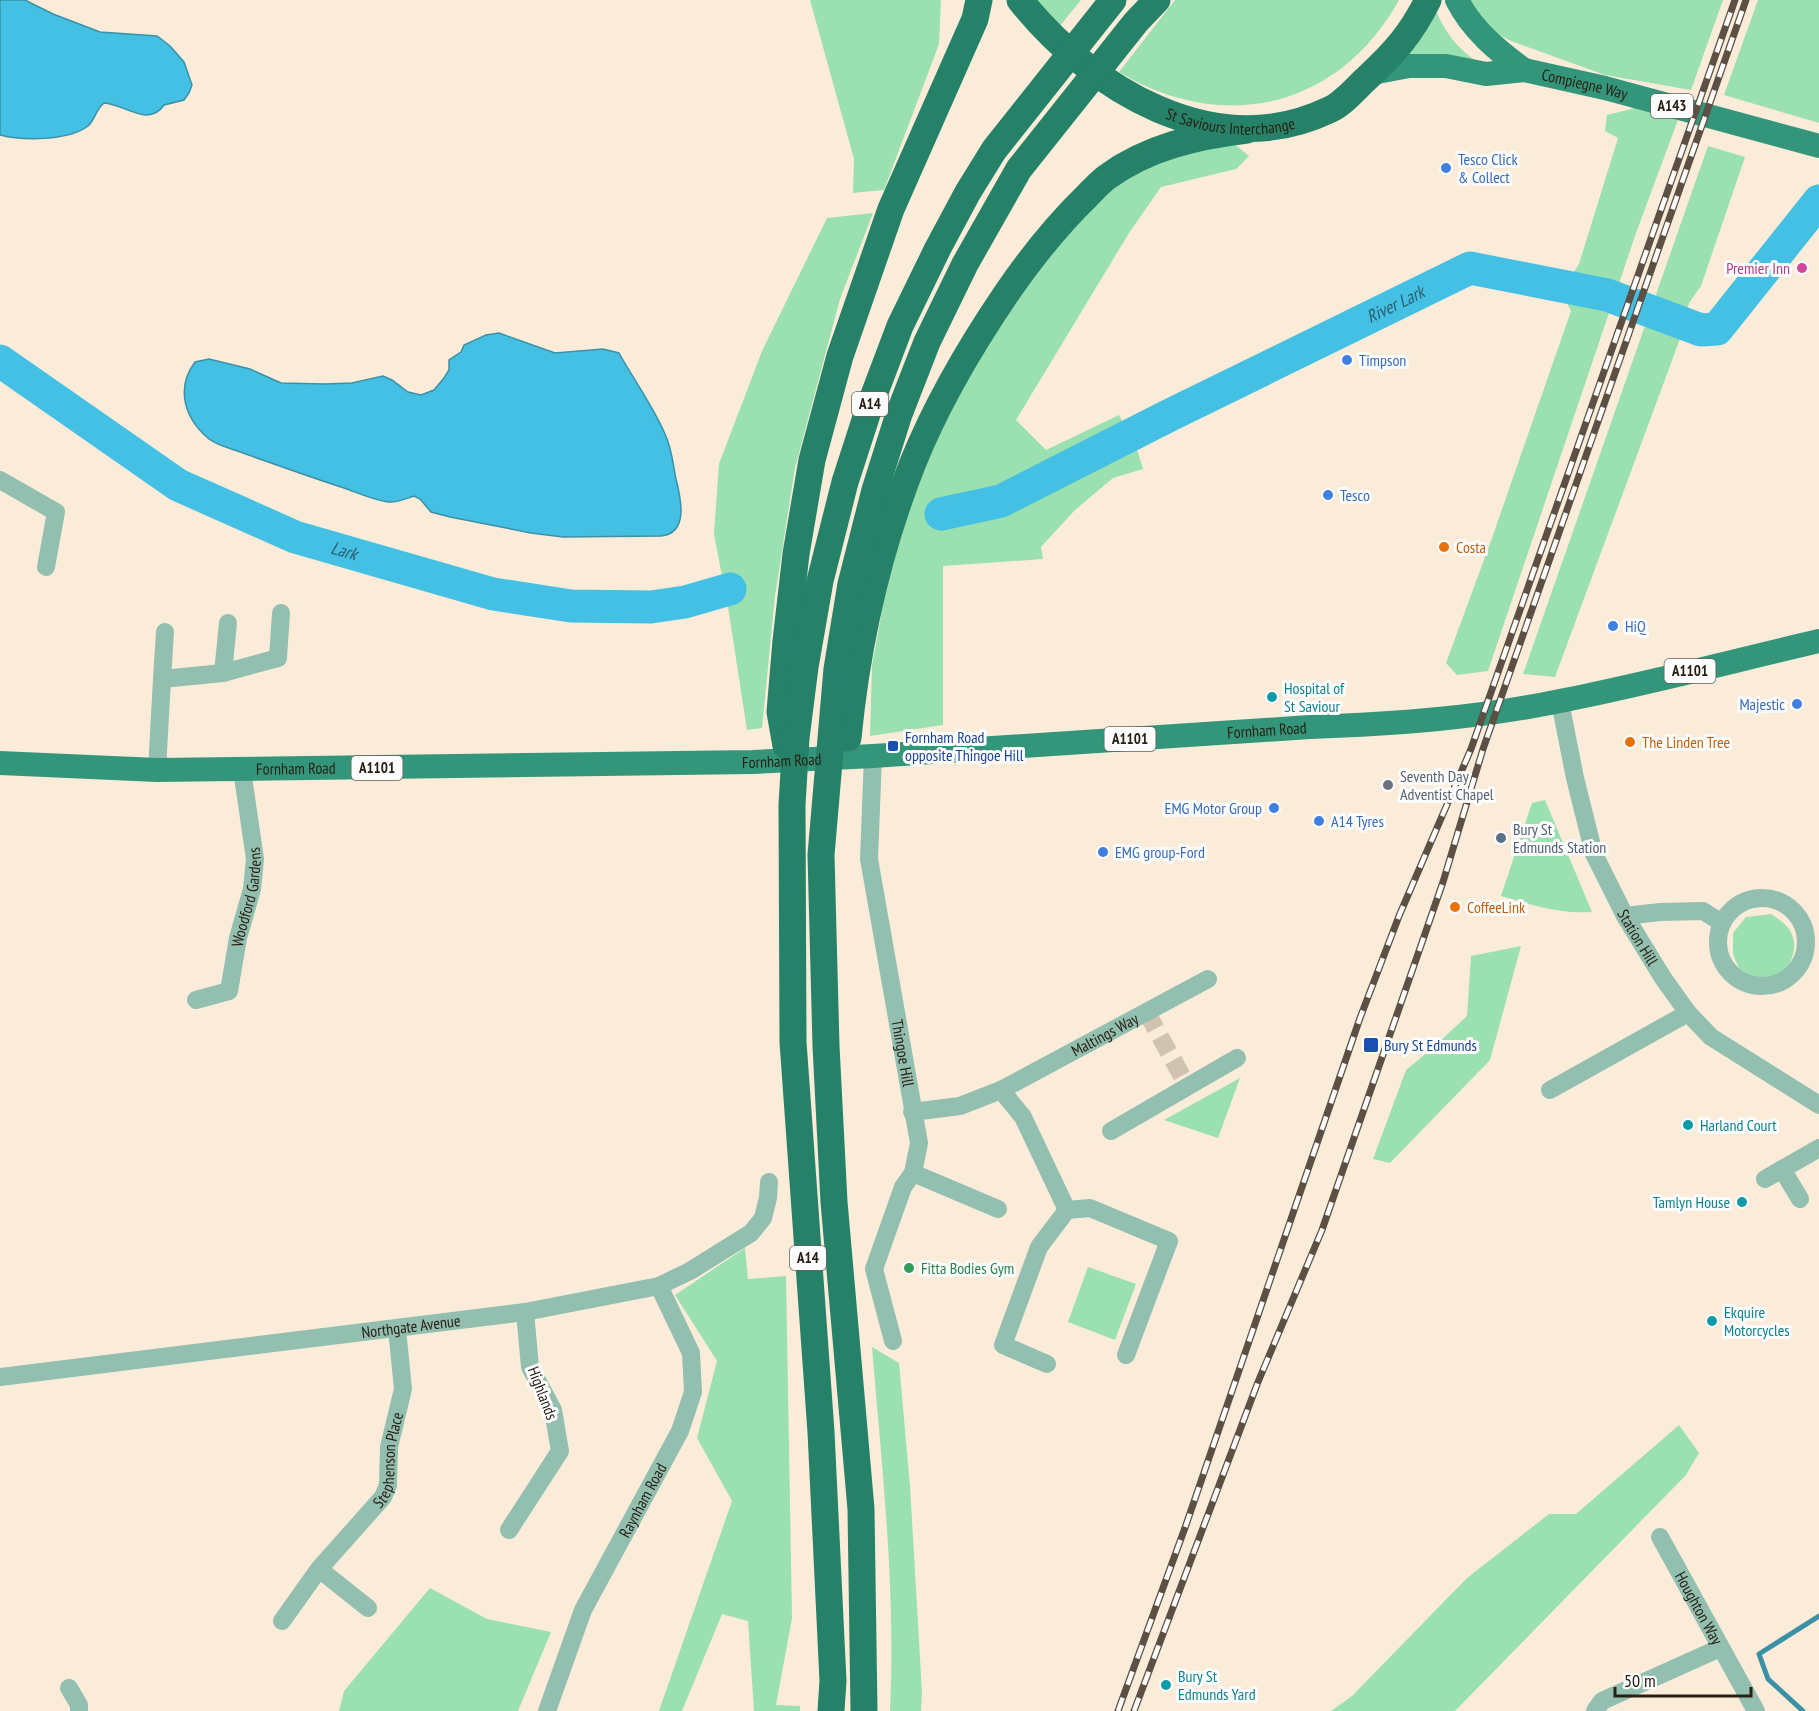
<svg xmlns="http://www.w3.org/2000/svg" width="1819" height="1711" font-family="'PT Sans Narrow',sans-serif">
<rect width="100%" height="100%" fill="#fbecda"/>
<g fill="#9ae0b1">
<polygon points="810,0 941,0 939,44 884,190 853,193 854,159"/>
<polygon points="1029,0 1081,0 1059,27"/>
<path d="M 1175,0 L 1399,0 C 1339,108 1224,135 1119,72 Z"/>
<polygon points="1465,0 1723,0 1691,90 1605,75 1511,41 1488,29"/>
<polygon points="1758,0 1819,0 1819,123 1724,95"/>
<path d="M 1434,5 C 1444,33 1459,51 1484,66 L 1403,54 Z"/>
<polygon points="1639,107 1678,120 1636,233 1488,671 1457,675 1446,663 1492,538 1571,311 1561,292 1579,264 1618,138 1605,131 1607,115"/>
<polygon points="1234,144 1249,156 1236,169 1161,187 1129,233 1016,420 1046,450 1119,415 1137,449 1143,469 1113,478 1075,510 1041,547 1043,559 943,566 943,725 870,736 872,666 885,593 916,483 963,381 1013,298 1083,213 1122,175 1157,159"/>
<polygon points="1708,146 1745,157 1701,286 1689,303 1681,336 1555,677 1523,674"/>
<polygon points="873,213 840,299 795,468 775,596 762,728 747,730 729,613 714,534 719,464 762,351 827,218"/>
<path d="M 1545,800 L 1592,912 C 1560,914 1532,905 1501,896 L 1532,803 Z"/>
<path d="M 1771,914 C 1777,918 1785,923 1789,929 C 1804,951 1784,985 1757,978 C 1751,977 1745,973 1740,971 L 1733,954 L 1733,933 L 1746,917 Z"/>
<polygon points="1521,946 1490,1060 1390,1163 1373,1159 1406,1070 1436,1045 1467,1016 1471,956"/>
<polygon points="1240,1078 1218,1138 1164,1120"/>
<polygon points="745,1248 748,1279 786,1276 792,1618 776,1705 800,1706 800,1711 754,1711 748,1621 722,1614 682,1711 659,1711 732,1501 697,1438 717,1361 675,1295"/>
<polygon points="1088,1267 1136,1284 1115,1340 1068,1322"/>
<path d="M 872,1347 L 899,1363 L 910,1486 L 922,1692 L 921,1711 L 890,1711 C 896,1590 882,1468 872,1347 Z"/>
<polygon points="1679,1425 1699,1453 1686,1475 1455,1711 1331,1711 1352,1696 1467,1578 1549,1514 1576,1514"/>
<polygon points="430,1588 487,1619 551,1632 518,1711 339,1711 344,1691"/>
</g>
<g fill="#43c0e3" stroke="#3b90a5" stroke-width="1.5">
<path d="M 0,0 L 25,0 L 53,14 L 100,32 L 157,36 L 170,46 L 184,62 L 192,85 L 189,93 L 184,100 L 164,105 C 148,128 125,104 104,103 C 96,109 95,120 88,126 C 68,141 23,141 0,135 Z"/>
<path d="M 499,333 L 555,353 L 603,349 L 619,353 C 634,380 653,406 665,434 C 672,449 673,464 676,479 C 681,499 689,533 661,536 L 563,537 L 531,533 L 450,517 L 431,512 L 420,499 L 414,496 C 405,499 397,503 388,502 C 373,500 358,493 344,488 C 310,477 277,465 243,453 C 233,449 218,446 209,439 C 185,419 175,389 195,362 L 209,359 L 250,369 L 281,383 L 325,384 L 352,383 L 383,376 L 392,380 L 408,392 L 421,395 L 434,390 L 444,378 L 449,370 L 449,360 L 461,352 L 464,345 L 486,335 Z"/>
</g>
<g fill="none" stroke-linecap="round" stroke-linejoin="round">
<polyline stroke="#3b90a5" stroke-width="5" points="1803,1711 1768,1679 1759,1654 1819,1616"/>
<g stroke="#43c0e3" stroke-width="33">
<path id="s1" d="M 0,361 L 178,485 L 295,537 L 493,594 L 571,606 L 651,607 L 685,602 L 730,589"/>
<path id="s2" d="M 941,514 L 1001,501 L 1170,415 L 1470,268 L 1607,295 L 1701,330 L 1717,329 L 1819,201"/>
</g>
<polyline stroke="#d1c3b2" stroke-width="18" stroke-dasharray="18 9" stroke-linecap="butt" points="1147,1013 1188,1087"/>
<g stroke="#92bfb0" stroke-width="18">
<polyline points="0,480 56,512 46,567"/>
<polyline points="223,673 228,623"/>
<polyline points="162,679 165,632"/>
<path id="s3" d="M 1560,702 L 1575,778 L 1594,854 L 1625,916 L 1663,978 L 1688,1013 L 1711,1037 L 1819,1105"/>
<path id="s4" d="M 873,756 L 869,859 L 919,1143 L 913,1173 L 903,1187 L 874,1269 L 893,1341"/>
<polyline points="157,770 162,679 223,673 278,658 281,613"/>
<circle cx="1762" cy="942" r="44"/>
<polyline points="1625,916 1660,912 1703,911 1722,923"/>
<path id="s5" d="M 196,1000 L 229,991 L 238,938 L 252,889 L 255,859 L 242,770"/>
<polyline points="1001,1090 1023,1117 1067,1210"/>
<polyline points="1550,1090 1688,1013"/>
<path id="s6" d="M 912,1112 L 960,1106 L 1001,1090 L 1208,979"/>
<polyline points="1111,1131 1237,1058"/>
<polyline points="1782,1169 1800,1199"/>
<polyline points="913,1173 998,1209"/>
<polyline points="1765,1179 1819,1148"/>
<polyline points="1047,1364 1003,1345 1039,1247 1067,1210 1090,1208 1169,1241 1126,1355"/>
<path id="s7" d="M 0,1377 L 525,1312 L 659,1286 L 690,1271 L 751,1233 L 763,1218 L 768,1198 L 769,1182"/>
<polyline points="509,1530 560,1451 553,1410 530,1367 525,1312"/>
<path id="s8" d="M 1660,1537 L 1756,1711"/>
<polyline points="319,1569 368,1608"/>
<path id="s9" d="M 282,1621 L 319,1569 L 383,1497 L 388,1485 L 389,1447 L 403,1389 L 397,1329"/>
<polyline points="69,1688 79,1705 79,1711"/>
<path id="s10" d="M 547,1711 L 583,1610 L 680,1431 L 693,1392 L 691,1353 L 659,1286"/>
<polyline points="1595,1711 1602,1701 1720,1648"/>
</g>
<g stroke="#33967a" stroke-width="24">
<path d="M 1457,0 C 1472,30 1498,51 1524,70"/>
<path id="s11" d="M 1372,73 L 1409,66 L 1446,66 L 1486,74 L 1524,70 L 1605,88 L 1819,146"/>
<path id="s12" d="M 0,763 L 157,770 L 753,762 L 873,756 L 1310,727 C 1394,724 1478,718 1560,701 C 1647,684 1733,661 1819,641"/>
</g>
<g stroke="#258269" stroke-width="27">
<path id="s13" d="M 1020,0 C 1091,89 1214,165 1329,110 C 1343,104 1356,88 1367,78 C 1395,52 1411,34 1428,0"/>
<path d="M 848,738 C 857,644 878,552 912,465 C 936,405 970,347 1006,294 C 1030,259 1056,226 1087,196 C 1093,190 1099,183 1107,177 C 1148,147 1197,136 1247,130"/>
<polyline points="786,746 780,712 786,641 796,554 812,460 840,356 891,209 975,19 979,0"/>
<polyline points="831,1711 833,1681 821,1432 793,1042 792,805 796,738 805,667 820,581 845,482 869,408 900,326 938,248 968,192 994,150 1113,0"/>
<polyline points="864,1711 861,1509 834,1202 826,1046 821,855 837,669 851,584 875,490 899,414 927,342 965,264 1019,169 1136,22 1157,0"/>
</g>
<g stroke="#5b5043" stroke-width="7">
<g id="rail">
<polyline points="1118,1711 1186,1525 1360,1018 1399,916 1471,749 1735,0"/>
<polyline points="1134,1711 1258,1382 1322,1230 1443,882 1483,749 1746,0"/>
</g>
</g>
<use href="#rail" stroke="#fcfcfc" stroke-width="4.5" stroke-dasharray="14" stroke-linecap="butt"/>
</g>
<g fill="#3f7fe0" stroke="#fcfcfc" stroke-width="2">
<circle cx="1446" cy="168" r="6"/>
<circle cx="1347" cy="360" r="6"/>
<circle cx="1328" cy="495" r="6"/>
<circle cx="1613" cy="626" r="6"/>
<circle cx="1797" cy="704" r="6"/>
<circle cx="1274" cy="808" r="6"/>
<circle cx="1319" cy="821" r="6"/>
<circle cx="1103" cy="852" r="6"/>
</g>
<circle fill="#d1479c" stroke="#fcfcfc" stroke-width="2" cx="1802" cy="268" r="6"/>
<g fill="#e8710a" stroke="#fcfcfc" stroke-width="2">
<circle cx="1444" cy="547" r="6"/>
<circle cx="1630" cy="742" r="6"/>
<circle cx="1455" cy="907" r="6"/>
</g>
<g fill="#0f9aa8" stroke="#fcfcfc" stroke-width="2">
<circle cx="1272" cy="697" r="6"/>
<circle cx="1688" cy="1125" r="6"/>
<circle cx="1742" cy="1202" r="6"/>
<circle cx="1712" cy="1321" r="6"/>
<circle cx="1166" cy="1685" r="6"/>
</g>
<g fill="#1a4fb4" stroke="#fcfcfc" stroke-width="2">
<rect x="887" y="740" width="12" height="12" rx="3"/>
<rect x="1363" y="1037" width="16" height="16" rx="3"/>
</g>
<circle fill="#6b7280" stroke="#fcfcfc" stroke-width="2" cx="1388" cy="785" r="6"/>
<circle fill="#5c6f8a" stroke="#fcfcfc" stroke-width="2" cx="1501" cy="838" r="6"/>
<circle fill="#2e9e5b" stroke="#fcfcfc" stroke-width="2" cx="909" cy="1268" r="6"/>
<g text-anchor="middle" stroke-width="6" stroke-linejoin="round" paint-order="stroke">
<g fill="#fcfcfc" stroke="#68625a" stroke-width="1.5">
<rect x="1651" y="94" width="42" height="24" rx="4.5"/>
<rect x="852" y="392" width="36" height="24" rx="4.5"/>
<rect x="1664.5" y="659" width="51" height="24" rx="4.5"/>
<rect x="1104.5" y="727" width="51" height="24" rx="4.5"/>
<rect x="351.5" y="756" width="51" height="24" rx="4.5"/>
<rect x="790" y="1246" width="36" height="24" rx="4.5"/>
</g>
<g font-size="15" font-weight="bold" fill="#292014">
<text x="1672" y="111">A143</text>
<text x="870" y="409">A14</text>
<text x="1690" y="676">A1101</text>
<text x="1130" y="744">A1101</text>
<text x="377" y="773">A1101</text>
<text x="808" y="1263">A14</text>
</g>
<g font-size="16" fill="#292014" stroke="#fcfcfc">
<text dy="6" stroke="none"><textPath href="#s11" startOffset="216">Compiegne Way</textPath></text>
<text dy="6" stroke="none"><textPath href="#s13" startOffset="252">St Saviours Interchange</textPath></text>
<text dy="6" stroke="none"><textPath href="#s12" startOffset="1268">Fornham Road</textPath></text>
<text dy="6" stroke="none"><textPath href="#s12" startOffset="782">Fornham Road</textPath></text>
<text dy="6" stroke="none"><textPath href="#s12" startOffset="296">Fornham Road</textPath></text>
<text dy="6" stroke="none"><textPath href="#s5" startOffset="130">Woodford Gardens</textPath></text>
<text dy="6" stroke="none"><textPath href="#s3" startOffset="250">Station Hill</textPath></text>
<text dy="6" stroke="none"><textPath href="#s6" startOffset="210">Maltings Way</textPath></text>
<text dy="6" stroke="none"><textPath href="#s4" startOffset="300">Thingoe Hill</textPath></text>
<text dy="6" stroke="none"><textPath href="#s7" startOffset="414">Northgate Avenue</textPath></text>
<text transform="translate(543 1393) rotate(69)" y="6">Highlands</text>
<text dy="6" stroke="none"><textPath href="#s9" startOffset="198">Stephenson Place</textPath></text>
<text dy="6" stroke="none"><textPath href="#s10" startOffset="232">Raynham Road</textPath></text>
<text dy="6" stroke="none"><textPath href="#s8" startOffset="81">Houghton Way</textPath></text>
</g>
<g font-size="16" fill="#366cbe" stroke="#fcfcfc" text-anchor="start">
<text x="1458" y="165">Tesco Click<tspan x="1458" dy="18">&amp; Collect</tspan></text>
<text x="1359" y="366">Timpson</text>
<text x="1340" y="501">Tesco</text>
<text x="1625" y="632">HiQ</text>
<text x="1785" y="710" text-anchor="end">Majestic</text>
<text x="1262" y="814" text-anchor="end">EMG Motor Group</text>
<text x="1331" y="827">A14 Tyres</text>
<text x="1115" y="858">EMG group-Ford</text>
</g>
<g font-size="16" fill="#b23c85" stroke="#fcfcfc" text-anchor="end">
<text x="1790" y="274">Premier Inn</text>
</g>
<g font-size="16" fill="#c56008" stroke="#fcfcfc" text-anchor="start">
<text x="1456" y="553">Costa</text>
<text x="1642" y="748">The Linden Tree</text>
<text x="1467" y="913">CoffeeLink</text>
</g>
<g font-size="16" fill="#0d838f" stroke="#fcfcfc" text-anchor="start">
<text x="1284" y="694">Hospital of<tspan x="1284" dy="18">St Saviour</tspan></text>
<text x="1700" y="1131">Harland Court</text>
<text x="1730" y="1208" text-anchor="end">Tamlyn House</text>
<text x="1724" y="1318">Ekquire<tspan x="1724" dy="18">Motorcycles</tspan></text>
<text x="1178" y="1682">Bury St<tspan x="1178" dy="18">Edmunds Yard</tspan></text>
</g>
<g font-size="16" fill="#164399" stroke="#fcfcfc" text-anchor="start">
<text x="905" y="743">Fornham Road<tspan x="905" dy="18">opposite Thingoe Hill</tspan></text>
<text x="1384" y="1051">Bury St Edmunds</text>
</g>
<g font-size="16" fill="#5b616d" stroke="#fcfcfc" text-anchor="start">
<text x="1400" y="782">Seventh Day<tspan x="1400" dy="18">Adventist Chapel</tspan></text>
</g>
<g font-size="16" fill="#4e5e75" stroke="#fcfcfc" text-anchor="start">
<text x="1513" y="835">Bury St<tspan x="1513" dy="18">Edmunds Station</tspan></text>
</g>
<g font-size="16" fill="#27864d" stroke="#fcfcfc" text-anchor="start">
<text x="921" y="1274">Fitta Bodies Gym</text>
</g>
<g font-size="18" font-style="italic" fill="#2c5e6e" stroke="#fcfcfc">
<text dy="6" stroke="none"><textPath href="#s2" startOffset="502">River Lark</textPath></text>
<text dy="6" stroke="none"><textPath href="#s1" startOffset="396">Lark</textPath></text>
</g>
</g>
<path d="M1615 1687v9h136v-9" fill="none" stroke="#292014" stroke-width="3"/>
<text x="1624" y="1687" font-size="18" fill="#292014" stroke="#fcfcfc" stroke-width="4.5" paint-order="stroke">50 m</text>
</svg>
